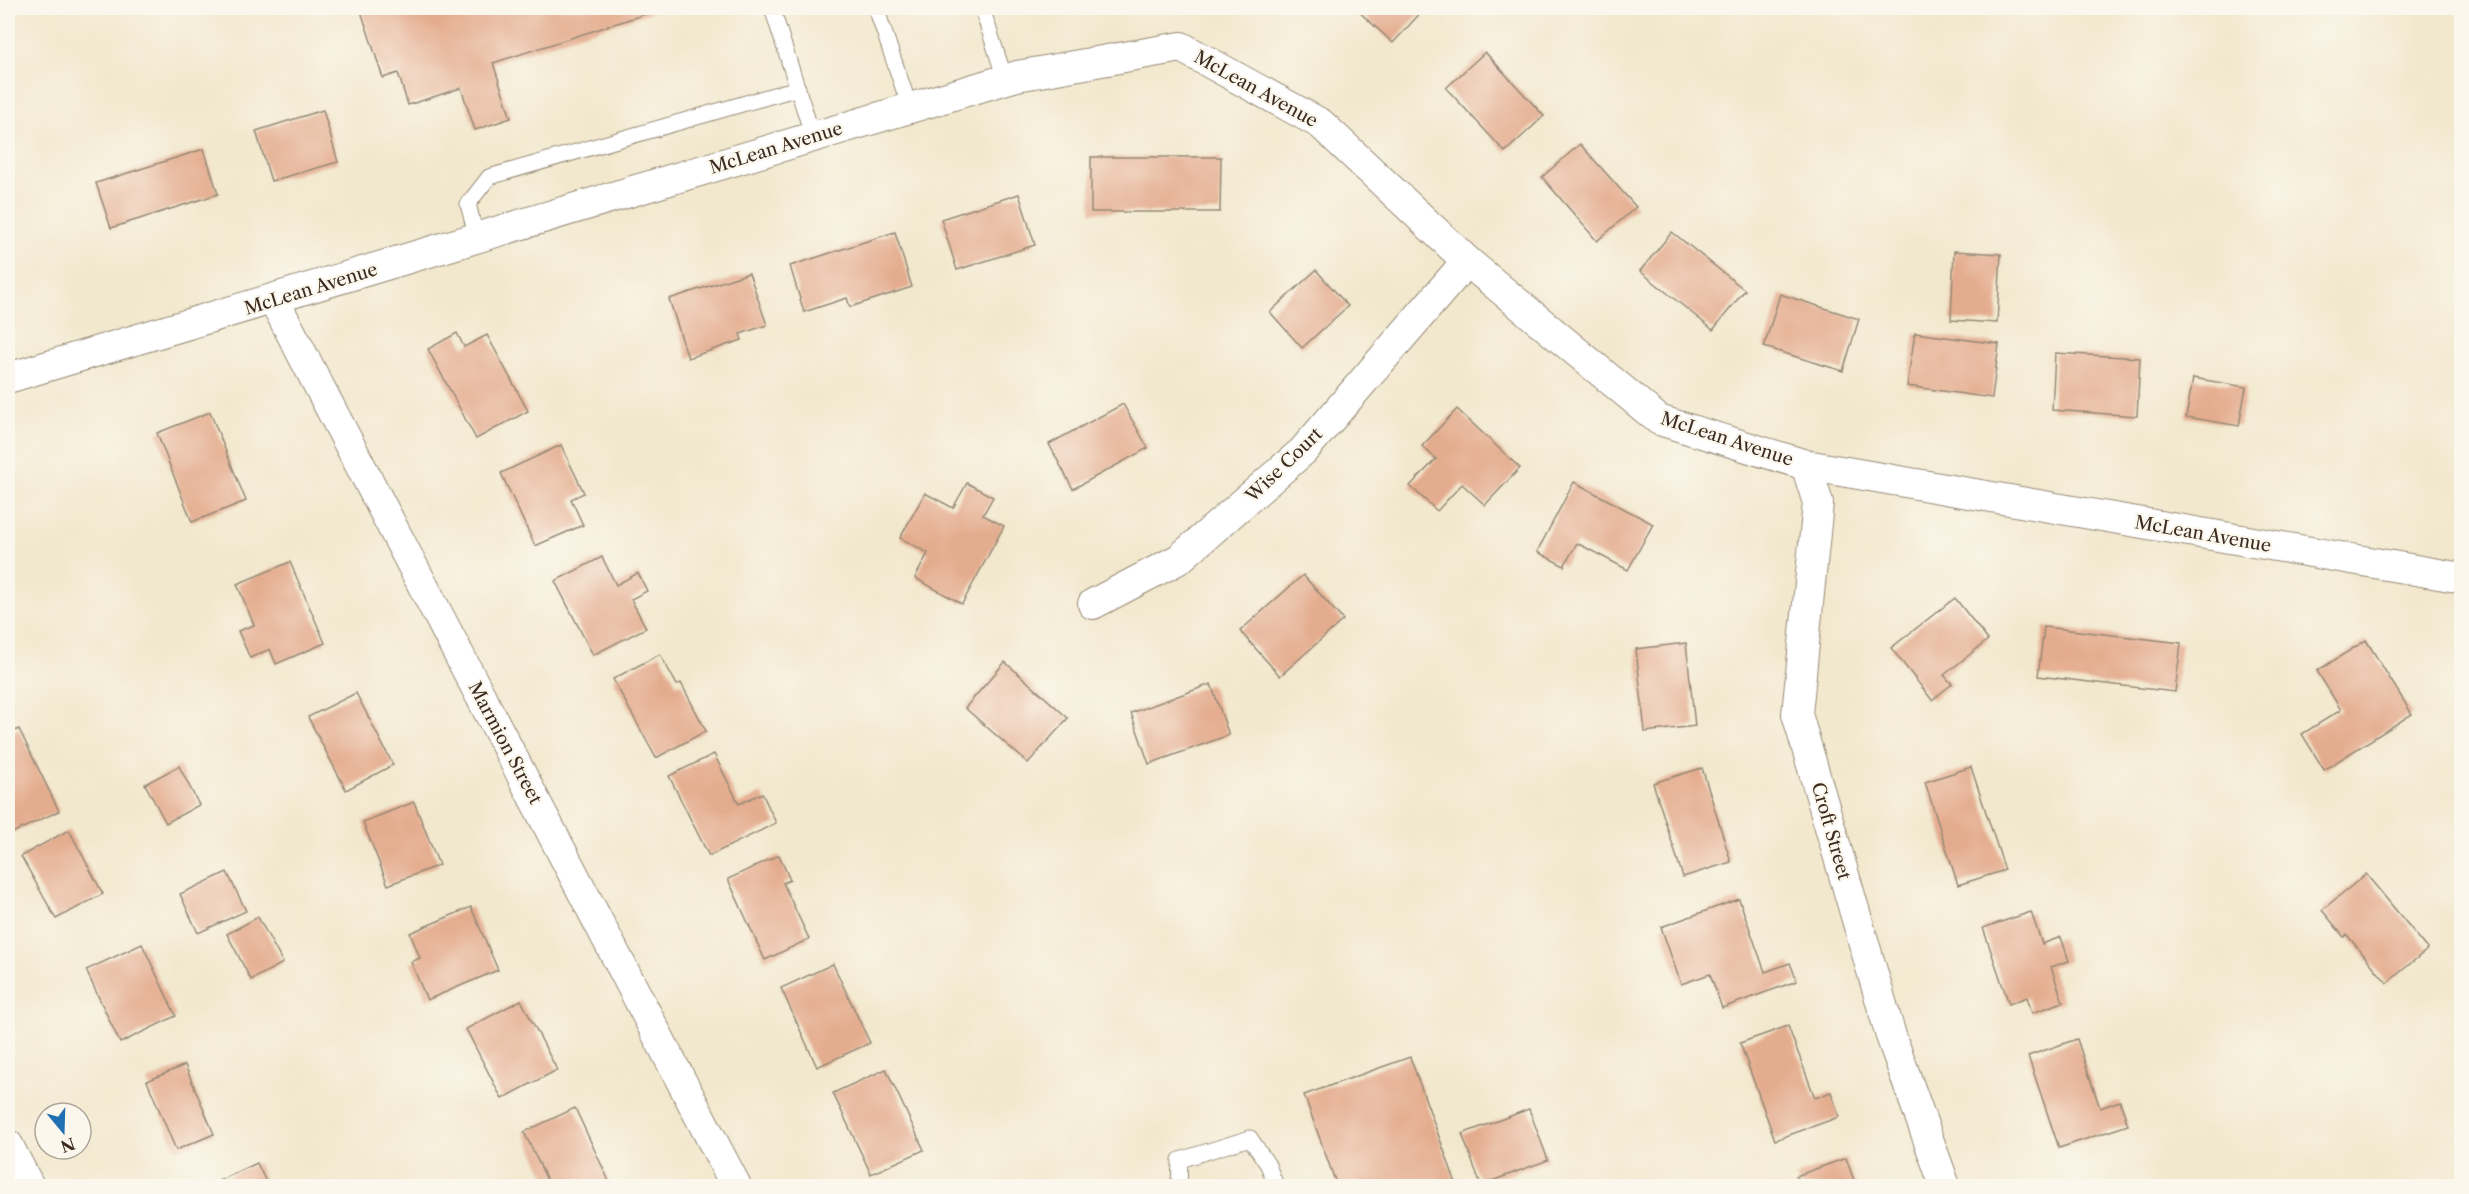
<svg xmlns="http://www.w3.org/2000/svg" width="2469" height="1194" font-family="'Libre Caslon Text',serif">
<rect width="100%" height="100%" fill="#fbf7ec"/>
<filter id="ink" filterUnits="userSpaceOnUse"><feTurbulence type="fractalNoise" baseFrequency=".0167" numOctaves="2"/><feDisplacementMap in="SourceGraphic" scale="12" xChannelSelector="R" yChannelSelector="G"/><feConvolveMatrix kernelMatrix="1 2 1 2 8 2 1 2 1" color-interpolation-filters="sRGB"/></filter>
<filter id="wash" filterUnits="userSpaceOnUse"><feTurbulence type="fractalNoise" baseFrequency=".008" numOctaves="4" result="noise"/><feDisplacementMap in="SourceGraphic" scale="24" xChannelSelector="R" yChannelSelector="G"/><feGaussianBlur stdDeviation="1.35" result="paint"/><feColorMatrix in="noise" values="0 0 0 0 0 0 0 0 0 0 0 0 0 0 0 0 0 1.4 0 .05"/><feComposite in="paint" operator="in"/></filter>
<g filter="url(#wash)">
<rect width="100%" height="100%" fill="#f2e8ce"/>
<g id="blocks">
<g fill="#e4ac8e">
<polygon points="360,8 461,8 463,12 478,8 664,8 493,63 511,118 475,130 461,88 408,105 398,73 383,78"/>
<polygon points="1355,8 1425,8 1393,43"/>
<polygon points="1485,52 1544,116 1505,152 1446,88"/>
<polygon points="323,110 338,162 271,181 256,131"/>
<polygon points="1580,144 1636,207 1597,241 1542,177"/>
<polygon points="204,149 218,194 111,228 96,183"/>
<polygon points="1091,157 1221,157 1220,212 1091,212"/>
<polygon points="1019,194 1035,245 957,270 941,219"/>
<polygon points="895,232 912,287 850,307 847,298 804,312 790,266"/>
<polygon points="1672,232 1745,290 1713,330 1640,271"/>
<polygon points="1954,251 2001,254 1997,323 1951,320"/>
<polygon points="1316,270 1348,306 1302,348 1270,312"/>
<polygon points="749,273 767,325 740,334 742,340 688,358 669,299"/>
<polygon points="1780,294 1859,319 1843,371 1764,347"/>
<polygon points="457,333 464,347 487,335 528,411 476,439 428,349"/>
<polygon points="1915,333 1999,344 1992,398 1907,386"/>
<polygon points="2055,353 2140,358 2137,416 2052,410"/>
<polygon points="2193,378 2246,387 2239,426 2186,417"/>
<polygon points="1123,404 1148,448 1073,489 1049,444"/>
<polygon points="1457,409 1520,468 1485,505 1462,484 1437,511 1410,486 1436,459 1422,446"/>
<polygon points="210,412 246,501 192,522 157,433"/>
<polygon points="561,445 584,493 571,499 583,525 535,546 501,473"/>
<polygon points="1574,482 1653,524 1628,570 1577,543 1564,566 1537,552"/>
<polygon points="967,483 993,497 983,515 1004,526 962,604 915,578 928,553 900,538 925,493 953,508"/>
<polygon points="602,557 616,585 638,573 647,591 631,599 646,628 593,655 555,581"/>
<polygon points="290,562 325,643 276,664 270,649 250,658 238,631 254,625 237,584"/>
<polygon points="1303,575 1343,620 1280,676 1240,631"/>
<polygon points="1955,598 1988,640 1944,675 1952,684 1932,700 1891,648"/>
<polygon points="2044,627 2181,643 2175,692 2038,676"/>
<polygon points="2366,640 2412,714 2324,770 2302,734 2341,710 2317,671"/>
<polygon points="1686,643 1695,726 1645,732 1636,649"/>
<polygon points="660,654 677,685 681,683 706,731 656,758 613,679"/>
<polygon points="1005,662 1068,718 1028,763 965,708"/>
<polygon points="1211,684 1229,735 1149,764 1131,713"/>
<polygon points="356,693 393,765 346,790 308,717"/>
<polygon points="19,729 59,811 8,835 8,734"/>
<polygon points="714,754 739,804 762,793 776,823 709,856 669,776"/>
<polygon points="179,766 199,805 166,823 145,784"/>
<polygon points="1971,767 2005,870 1958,885 1925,782"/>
<polygon points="1702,768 1731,862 1683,877 1653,783"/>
<polygon points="414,802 439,865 388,885 363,822"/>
<polygon points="69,830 103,894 56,919 21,856"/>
<polygon points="779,855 790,880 783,883 809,939 765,960 728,879"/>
<polygon points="227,872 246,911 198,933 180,894"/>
<polygon points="2366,874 2428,949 2387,983 2347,935 2344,937 2322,910"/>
<polygon points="1739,899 1765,972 1790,963 1797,981 1722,1008 1710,974 1681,984 1661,927"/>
<polygon points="471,907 498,970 427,1000 411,962 420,958 410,933"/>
<polygon points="2031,912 2042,944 2061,937 2069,961 2051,967 2063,1002 2032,1013 2027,997 2009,1004 1983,928"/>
<polygon points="258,917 283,963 251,980 227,934"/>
<polygon points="142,944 176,1016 120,1043 86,970"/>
<polygon points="833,964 870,1043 817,1067 781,988"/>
<polygon points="521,1000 557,1070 502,1099 466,1029"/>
<polygon points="1788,1026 1815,1098 1831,1092 1839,1117 1775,1140 1740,1043"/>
<polygon points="2077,1039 2100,1108 2120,1101 2128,1125 2059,1148 2028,1056"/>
<polygon points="1410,1057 1457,1186 1337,1186 1304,1095"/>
<polygon points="185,1065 214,1134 176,1150 147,1081"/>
<polygon points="886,1069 924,1150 871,1174 833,1093"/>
<polygon points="575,1108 609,1181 597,1186 550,1186 524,1132"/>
<polygon points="1529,1109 1548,1160 1481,1185 1462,1134"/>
<polygon points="1846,1158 1856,1186 1800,1186 1796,1176"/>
<polygon points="257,1163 268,1186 208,1186"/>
</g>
</g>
</g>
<g filter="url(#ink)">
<use href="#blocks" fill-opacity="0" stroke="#968976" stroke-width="1.5"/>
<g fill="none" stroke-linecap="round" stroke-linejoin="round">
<g stroke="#968976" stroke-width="17">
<g id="service">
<polyline points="772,8 813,137"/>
<polyline points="876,8 910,108"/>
<polyline points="982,8 1005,79"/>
<polyline points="477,239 468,204 489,177 798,88"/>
<polyline points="1179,1186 1180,1160 1250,1138 1268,1165 1276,1186"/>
</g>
</g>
<g stroke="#968976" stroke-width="32">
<g id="minor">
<polyline points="274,300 736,1186"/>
<polyline points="8,378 1017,76 1181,47 1321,124 1467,261 1659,420 1806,465 2462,578"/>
<polyline points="1806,465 1818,503 1797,714 1891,1036 1945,1186"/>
<polyline points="1093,604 1179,559 1303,451 1467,261"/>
<polyline points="8,1145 29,1186"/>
</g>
</g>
<use href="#service" stroke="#fff" stroke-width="15"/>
<use href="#minor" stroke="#fff" stroke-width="30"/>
</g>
</g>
<g text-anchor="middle" stroke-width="4.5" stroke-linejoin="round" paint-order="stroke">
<g font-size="18" fill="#3b2a1e" stroke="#fbf7ec">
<text transform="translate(1256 89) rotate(29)" y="6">McLean Avenue</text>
<text transform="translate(776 148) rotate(-17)" y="6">McLean Avenue</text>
<text transform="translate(311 289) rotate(-17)" y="6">McLean Avenue</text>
<text transform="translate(1727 439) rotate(18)" y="6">McLean Avenue</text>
<text transform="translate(1284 465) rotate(-44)" y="6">Wise Court</text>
<text transform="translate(2203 534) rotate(10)" y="6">McLean Avenue</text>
<text transform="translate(505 743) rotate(62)" y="6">Marmion Street</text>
<text transform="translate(1831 831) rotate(74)" y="6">Croft Street</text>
</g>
</g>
<rect width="2469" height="1194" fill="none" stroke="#fbf7ec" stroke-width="30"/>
<g transform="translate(63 1131) rotate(161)"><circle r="28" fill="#fbf7ec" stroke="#aea59a" stroke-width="1.5"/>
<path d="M0-4.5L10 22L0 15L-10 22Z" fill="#1f6fb2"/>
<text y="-9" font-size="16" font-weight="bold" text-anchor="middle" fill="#3b2a1e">N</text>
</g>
</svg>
